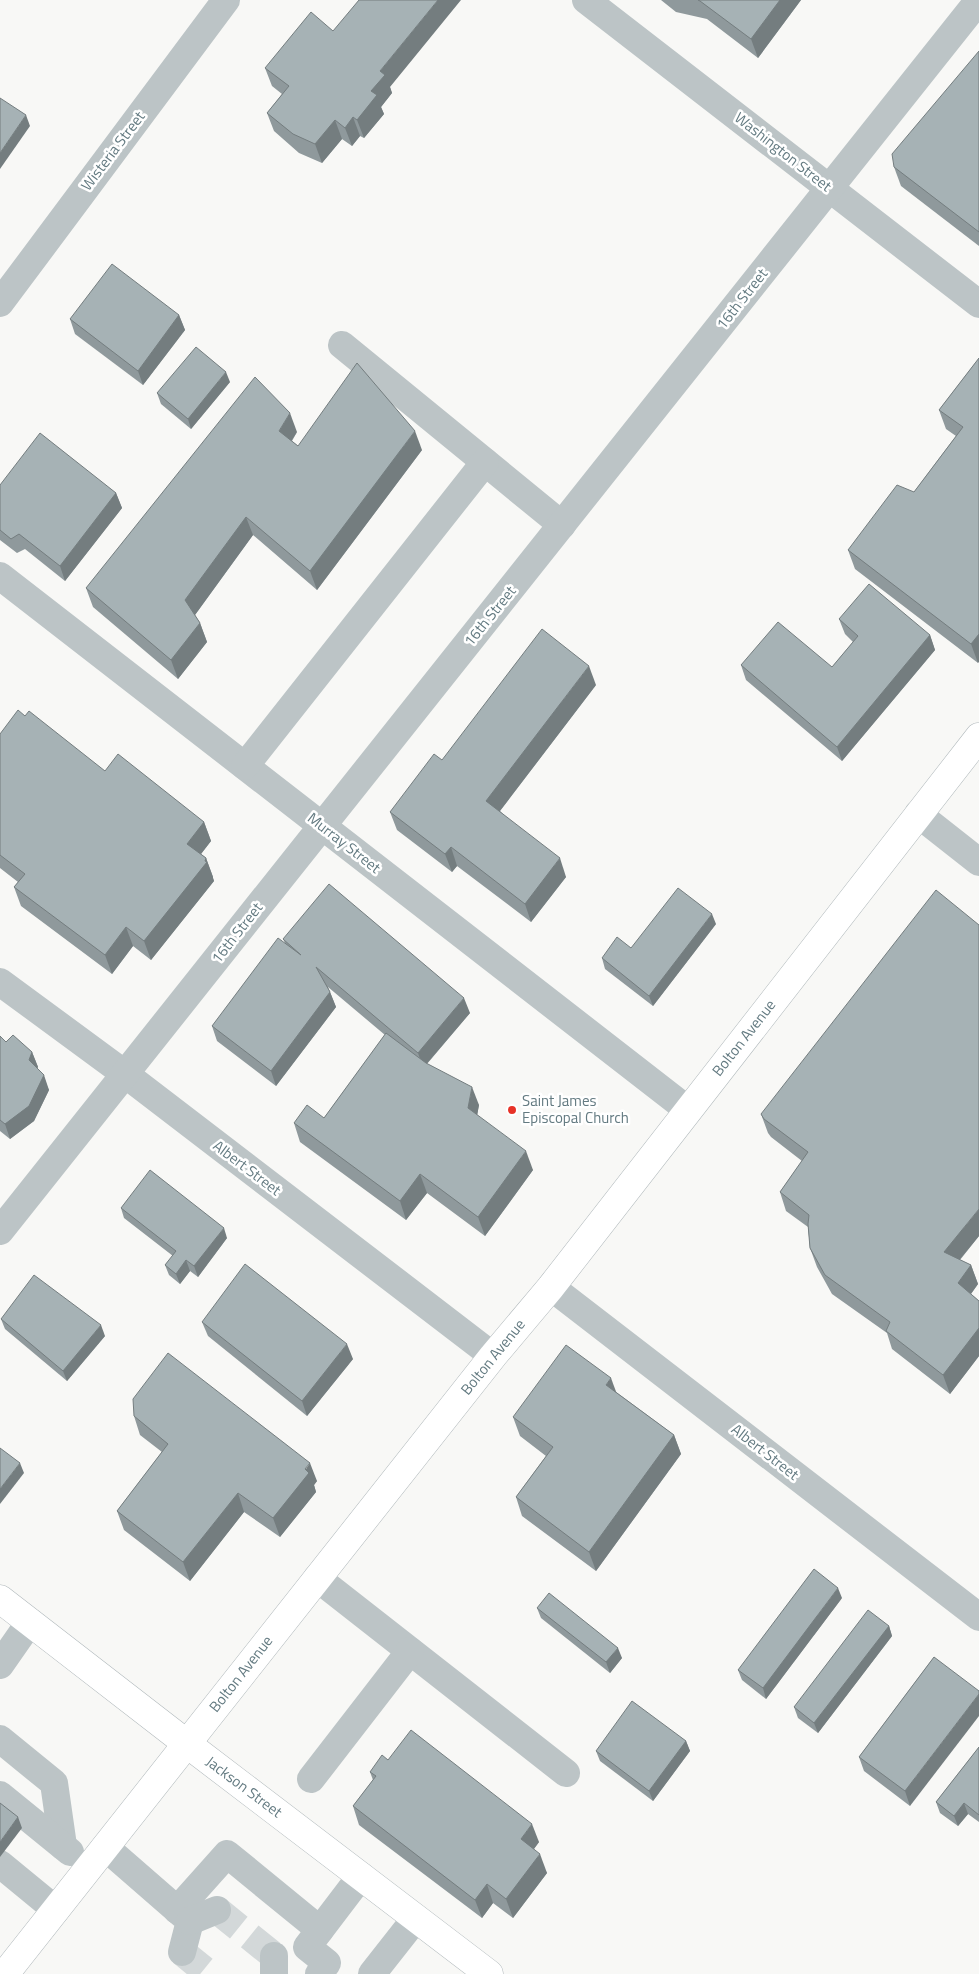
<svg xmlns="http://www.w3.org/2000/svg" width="979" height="1974" font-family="'Titillium Web',sans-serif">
<rect width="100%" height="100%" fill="#f8f8f6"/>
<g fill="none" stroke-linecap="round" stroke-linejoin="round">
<g stroke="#d3d8d9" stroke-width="28" stroke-dasharray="28 14" stroke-linecap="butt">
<polyline points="217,1910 274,1956"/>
<polyline points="182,1952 209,1974"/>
</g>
<g stroke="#b0b8bb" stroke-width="29">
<g id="major">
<polyline points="0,1599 186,1743 489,1974"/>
<polyline points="5,1974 493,1356 551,1287 979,737"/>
</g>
</g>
<g stroke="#bcc4c6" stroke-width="28">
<polyline points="586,0 979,304"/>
<polyline points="0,303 226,0"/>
<polyline points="342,345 562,525"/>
<polyline points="0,576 688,1110"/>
<polyline points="245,766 485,462"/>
<polyline points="918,814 979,862"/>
<polyline points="0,982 125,1074 493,1356"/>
<polyline points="0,1231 979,0"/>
<polyline points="551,1287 979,1617"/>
<polyline points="317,1578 566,1773"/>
<polyline points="0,1665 30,1622"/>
<polyline points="0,1739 54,1783 63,1846"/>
<polyline points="311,1779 410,1651"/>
<polyline points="0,1795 70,1852"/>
<polyline points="105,1847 190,1921 182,1952"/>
<polyline points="0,1864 56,1910"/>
<polyline points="177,1910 227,1854 320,1930"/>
<polyline points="190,1921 217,1910"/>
<polyline points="274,1974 274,1956"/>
<polyline points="319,1974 327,1963 307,1947 361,1876"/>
<polyline points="372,1974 416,1918"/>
</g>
<use href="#major" stroke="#fff" stroke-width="28"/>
</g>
<g fill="#8f999c">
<polygon points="661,0 801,0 758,58 707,19 676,12"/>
<polygon points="979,51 979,246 901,186 894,167"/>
<polygon points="265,68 390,87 392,93 381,107 384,114 364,138 360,136 352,146 342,139 322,163 299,153 274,131 267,113 282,94 272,86"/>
<polygon points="179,315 185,330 143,385 75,334 70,319"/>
<polygon points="979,358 978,663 855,569 848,550 914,492 956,436 946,429 939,410"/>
<polygon points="230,382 191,429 161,404 157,393"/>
<polygon points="297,432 292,441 298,446 422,450 317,590 253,535 195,615 200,623 207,642 178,679 93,607 86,588"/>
<polygon points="0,485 116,493 122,508 65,581 25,549 17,553 0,540"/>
<polygon points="839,619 930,635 935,650 842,761 746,680 741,665 832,667 853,642 845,634"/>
<polygon points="596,685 500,811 566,877 531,922 457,866 452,872 397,830 390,812 442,760"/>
<polygon points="0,734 105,771 204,822 211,841 201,854 206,858 213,877 213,878 214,881 151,960 133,946 112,974 21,906 14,887 18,882 0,868"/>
<polygon points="716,924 653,1006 605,969 602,958 631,948"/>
<polygon points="283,939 470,1013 427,1064 479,1105 477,1115 533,1170 485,1236 427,1193 406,1220 300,1142 294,1123 324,1118 385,1035 328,987 336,1007 276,1086 217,1041 212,1026 285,943"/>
<polygon points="0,1036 6,1042 32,1052 38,1067 37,1068 49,1090 34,1121 10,1139 0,1131"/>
<polygon points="761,1114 979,1236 960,1260 971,1265 978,1284 971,1294 979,1301 979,1356 950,1394 892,1349 887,1333 832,1294 817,1267 810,1248 808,1227 786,1211 780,1192 802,1161 771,1137 768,1133"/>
<polygon points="121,1208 227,1238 198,1277 190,1271 180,1284 169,1275 165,1265 173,1256 124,1218"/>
<polygon points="1,1319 105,1336 67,1381 5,1329"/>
<polygon points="202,1322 353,1359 307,1416 208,1336"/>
<polygon points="616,1392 674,1435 681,1454 596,1571 522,1516 516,1497 546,1456 520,1436 513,1417"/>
<polygon points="134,1416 317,1481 314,1485 316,1492 280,1537 244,1512 190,1581 124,1530 117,1511 162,1452 140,1435"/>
<polygon points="842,1598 766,1699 742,1680 738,1670"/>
<polygon points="537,1608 622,1658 610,1673 541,1618"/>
<polygon points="889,1626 892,1636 818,1733 798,1718 794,1707"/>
<polygon points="934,1657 910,1806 864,1771 859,1757"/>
<polygon points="686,1741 690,1751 653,1801 600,1761 596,1751"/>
<polygon points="979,1747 979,1822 968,1814 958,1826 940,1813 936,1802"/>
<polygon points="388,1760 539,1842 534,1849 547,1873 513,1918 493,1903 482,1918 359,1825 353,1806 373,1780 370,1772"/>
</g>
<g fill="#747d7f">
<polygon points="438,0 461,0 390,87 392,93 381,107 384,114 364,138 357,120 380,71"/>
<polygon points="780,0 801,0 758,58 751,39"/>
<polygon points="26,115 30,126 0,169 0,153"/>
<polygon points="353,117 360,136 352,146 345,128"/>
<polygon points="335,120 342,139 322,163 315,144"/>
<polygon points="179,315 185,330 143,385 138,371"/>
<polygon points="226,372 230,382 191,429 188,419"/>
<polygon points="290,413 297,432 286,449 279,431"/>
<polygon points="415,431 422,450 317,590 310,571"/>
<polygon points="116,493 122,508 65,581 60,566"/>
<polygon points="246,517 253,535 192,619 185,600"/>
<polygon points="200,623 207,642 178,679 171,660"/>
<polygon points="979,634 979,662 978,663 971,644"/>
<polygon points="930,635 935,650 842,761 837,747"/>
<polygon points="589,666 596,685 493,820 486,801"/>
<polygon points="204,822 211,841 194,863 187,844"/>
<polygon points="451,847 457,866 452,872 445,854"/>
<polygon points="206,858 213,877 213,878 214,881 151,960 144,941"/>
<polygon points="560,858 566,877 531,922 525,904"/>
<polygon points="712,914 716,924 653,1006 649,996"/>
<polygon points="126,927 133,946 112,974 105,955"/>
<polygon points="330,992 336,1007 276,1086 271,1071"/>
<polygon points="464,998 470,1013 423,1068 418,1053"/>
<polygon points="32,1052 38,1067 34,1075 29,1060"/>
<polygon points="44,1075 49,1090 34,1121 10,1139 5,1124"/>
<polygon points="472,1087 479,1105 475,1127 468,1108"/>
<polygon points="526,1151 533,1170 485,1236 478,1217"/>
<polygon points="420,1174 427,1193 406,1220 400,1201"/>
<polygon points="979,1209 979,1236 951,1270 944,1252"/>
<polygon points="224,1228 227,1238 198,1277 194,1266"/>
<polygon points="186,1260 190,1271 180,1284 176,1274"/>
<polygon points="971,1265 978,1284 965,1302 958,1283"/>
<polygon points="101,1325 105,1336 67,1381 63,1371"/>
<polygon points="979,1328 979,1356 950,1394 943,1375"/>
<polygon points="347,1344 353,1359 307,1416 302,1401"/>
<polygon points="611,1378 618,1397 606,1385"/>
<polygon points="674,1435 681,1454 596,1571 589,1552"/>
<polygon points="20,1463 24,1473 0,1504 0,1489"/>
<polygon points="310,1463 317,1481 314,1485 316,1492 280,1537 273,1518"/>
<polygon points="238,1493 244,1512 190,1581 183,1562"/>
<polygon points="838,1588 842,1598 766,1699 763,1688"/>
<polygon points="889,1626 892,1636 818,1733 814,1723"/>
<polygon points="618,1648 622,1658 610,1673 606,1662"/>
<polygon points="979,1694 979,1716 910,1806 905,1791"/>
<polygon points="686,1741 690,1751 653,1801 649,1791"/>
<polygon points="964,1803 968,1814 958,1826 954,1816"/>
<polygon points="18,1817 22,1828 0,1857 0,1842"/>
<polygon points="532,1824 539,1842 527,1858 521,1839"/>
<polygon points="540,1854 547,1873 513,1918 506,1899"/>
<polygon points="487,1884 493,1903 482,1918 475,1900"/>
</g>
<g fill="#a6b2b5" stroke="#747d7f">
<polygon points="359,0 438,0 380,71 385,75 371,91 377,95 357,120 353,117 345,128 335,120 315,144 293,134 267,113 289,86 265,68 311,12 333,31"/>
<polygon points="698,0 780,0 751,39 700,1"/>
<polygon points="979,51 979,232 894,167 892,154"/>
<polygon points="0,98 26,115 0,153"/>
<polygon points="112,264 179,315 138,371 70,319"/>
<polygon points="196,347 226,372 188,419 157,393"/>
<polygon points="979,358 979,634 971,644 848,550 897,485 914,492 963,427 939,410"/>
<polygon points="357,363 415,431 310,571 246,517 185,600 200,623 171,660 86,588 255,377 290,413 279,431 298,446"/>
<polygon points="40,433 116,493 60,566 19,534 11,539 0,530 0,485"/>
<polygon points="869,584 930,635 837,747 741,665 778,622 832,667 858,636 839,619"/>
<polygon points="542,629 589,666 486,801 560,858 525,904 451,847 445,854 390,812 434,754 442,760"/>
<polygon points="18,710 25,716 29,711 105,771 118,754 204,822 187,844 206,858 205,861 207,862 144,941 126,927 105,955 14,887 25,874 0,855 0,734"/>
<polygon points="329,884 464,998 418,1053 316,967 330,992 271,1071 212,1026 278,938 301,955 283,939"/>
<polygon points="678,888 712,914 649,996 602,958 617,937 631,948"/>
<polygon points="936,890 979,925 979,1209 944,1252 971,1265 958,1283 979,1301 979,1328 943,1375 886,1331 890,1322 825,1275 810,1248 808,1224 809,1215 780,1192 808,1152 764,1119 761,1114"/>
<polygon points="386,1033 426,1063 472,1087 468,1108 526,1151 478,1217 420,1174 400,1201 294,1123 307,1105 324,1118"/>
<polygon points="13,1035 32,1052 29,1060 44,1075 29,1106 5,1124 0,1120 0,1036 6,1042"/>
<polygon points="150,1170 224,1228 194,1266 186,1260 176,1274 165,1265 176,1251 121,1208"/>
<polygon points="245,1264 347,1344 302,1401 202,1322"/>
<polygon points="34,1275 101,1325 63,1371 1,1319"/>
<polygon points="566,1345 611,1378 606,1385 674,1435 589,1552 516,1497 553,1447 513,1417"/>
<polygon points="168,1353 310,1463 305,1469 309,1473 273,1518 238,1493 183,1562 117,1511 168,1444 134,1416 133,1399"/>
<polygon points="0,1448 20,1463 0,1489"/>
<polygon points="814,1569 838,1588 763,1688 738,1670"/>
<polygon points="549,1593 618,1648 606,1662 537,1608"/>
<polygon points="868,1610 889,1626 814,1723 794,1707"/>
<polygon points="934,1657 979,1691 979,1694 905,1791 859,1757"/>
<polygon points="632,1701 686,1741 649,1791 596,1751"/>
<polygon points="411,1730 532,1824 521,1839 540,1854 506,1899 487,1884 475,1900 353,1806 376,1776 370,1772 382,1755 388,1760"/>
<polygon points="979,1747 979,1815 964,1803 954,1816 936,1802"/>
<polygon points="0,1803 18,1817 0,1842"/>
</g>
<circle fill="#e73227" stroke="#fff" stroke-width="2" cx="512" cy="1110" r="5"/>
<g text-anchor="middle" stroke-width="5" stroke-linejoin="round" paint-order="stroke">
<g font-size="15" fill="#637a81" stroke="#fff">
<text transform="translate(113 151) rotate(-53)" y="5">Wisteria Street</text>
<text transform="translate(783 152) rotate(38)" y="5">Washington Street</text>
<text transform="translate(742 299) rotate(-52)" y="5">16th Street</text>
<text transform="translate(490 616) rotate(-51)" y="5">16th Street</text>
<text transform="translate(344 843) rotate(38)" y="5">Murray Street</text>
<text transform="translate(237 933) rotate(-52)" y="5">16th Street</text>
<text transform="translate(744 1038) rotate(-52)" y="5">Bolton Avenue</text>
<text transform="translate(247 1168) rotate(37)" y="5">Albert Street</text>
<text transform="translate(493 1357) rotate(-51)" y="5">Bolton Avenue</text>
<text transform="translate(765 1452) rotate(38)" y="5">Albert Street</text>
<text transform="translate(241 1674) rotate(-52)" y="5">Bolton Avenue</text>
<text transform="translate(244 1787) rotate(37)" y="5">Jackson Street</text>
</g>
<g font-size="15" fill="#637a81" stroke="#fff" text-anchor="start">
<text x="522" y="1106">Saint James<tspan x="522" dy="17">Episcopal Church</tspan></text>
</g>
</g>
</svg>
